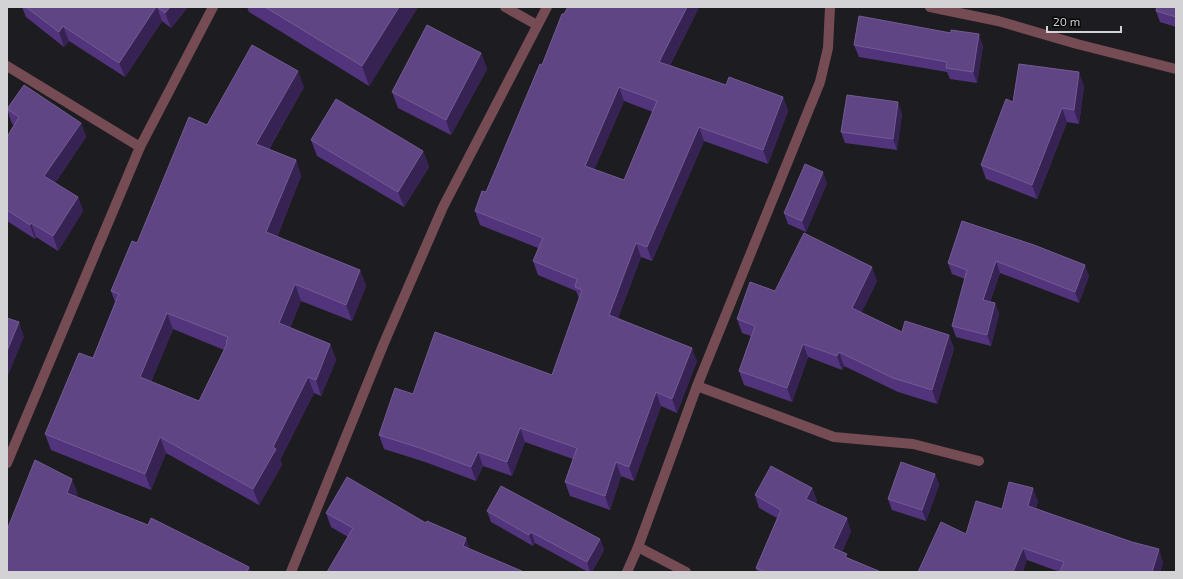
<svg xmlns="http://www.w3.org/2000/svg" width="1183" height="579" font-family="'Exo 2',sans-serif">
<rect width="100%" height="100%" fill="#1d1c20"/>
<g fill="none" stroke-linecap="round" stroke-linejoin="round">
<g stroke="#754c54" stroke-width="10">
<polyline points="505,7 537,25"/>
<polyline points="930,7 998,21 1077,44 1176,69"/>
<polyline points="7,66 140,147"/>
<polyline points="697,386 834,437 913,444 979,461"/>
<polyline points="7,463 140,147 213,7"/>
<polyline points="638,547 686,572"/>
<polyline points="291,572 384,343 443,207 547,7"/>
<polyline points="627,572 638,547 697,386 820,82 828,48 830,7"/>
</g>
</g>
<g fill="#52347c" fill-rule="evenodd">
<polygon points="22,7 188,7 171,28 162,21 125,77 69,41 64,47 26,17"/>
<polygon points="247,7 418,7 369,86 249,12"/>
<path d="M 568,7 L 699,7 L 670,65 L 726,85 L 783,97 L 788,111 L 768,164 L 704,141 L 652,261 L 641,257 L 618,318 L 697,361 L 677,413 L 661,406 L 634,481 L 621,476 L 610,510 L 570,496 L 565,482 L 573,459 L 525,442 L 512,476 L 483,466 L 476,481 L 425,462 L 384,449 L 379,435 L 413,394 L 552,375 L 579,298 L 576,291 L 538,275 L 533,261 L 538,248 L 480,225 L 475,211 L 486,192 ZM 624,101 L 653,112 L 624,180 L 594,170 Z"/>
<polygon points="1176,7 1176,27 1160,22 1156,11"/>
<polygon points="951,33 983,46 977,83 950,79 947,72 859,57 854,45"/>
<polygon points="481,53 487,69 451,135 398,108 392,92"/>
<polygon points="1084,86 1079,124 1067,122 1037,199 986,179 981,165 1013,102"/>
<path d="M 304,87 L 269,149 L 296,160 L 301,176 L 277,237 L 360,270 L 366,286 L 352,321 L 301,301 L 290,328 L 330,344 L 336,360 L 321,396 L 314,393 L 280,460 L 282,465 L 259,505 L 166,453 L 151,490 L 51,450 L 45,434 L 93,358 L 115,302 L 111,291 L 137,243 L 207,125 ZM 173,329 L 224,350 L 199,401 L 151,382 Z"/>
<polygon points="7,109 81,123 86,137 55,183 78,197 83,211 58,251 36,237 35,239 7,221 7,137 14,125 12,124"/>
<polygon points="902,113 897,150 845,143 841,132"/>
<polygon points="311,140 423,151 429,167 404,207 317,156"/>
<polygon points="827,183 806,232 788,224 784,213"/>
<polygon points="962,221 1089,276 1079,303 1000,273 990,302 995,303 999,314 991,346 956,337 952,326 965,279 952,274 948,263"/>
<polygon points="877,281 861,313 902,332 949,335 954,349 937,404 898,392 844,366 842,370 808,357 792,402 744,385 739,371 751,336 742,333 737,319 775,291"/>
<polygon points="935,474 939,485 926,521 892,510 888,499"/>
<polygon points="812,488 817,501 815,504 851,531 842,552 848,558 881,572 757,572 756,568 777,518 759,508 755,495"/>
<polygon points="1038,501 1036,508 1163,562 1160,572 1060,572 1027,560 966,534 1002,509"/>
<polygon points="487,511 600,539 604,550 592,572 588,572 535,543 533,546 491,522"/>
<polygon points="326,513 470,549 348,537 331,527"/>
</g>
<g fill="#372353">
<polygon points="156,7 157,7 162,21 125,77 119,63"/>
<polygon points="170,7 188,7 171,28 165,13"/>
<polygon points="399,7 418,7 369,86 362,66"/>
<polygon points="687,7 699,7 664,76 659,62"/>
<polygon points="63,26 69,41 64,47 59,32"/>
<polygon points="979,34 983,46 977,83 973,72"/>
<polygon points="481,53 487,69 451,135 446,120"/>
<polygon points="298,71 304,87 262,160 256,144"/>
<polygon points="1079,72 1084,86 1079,124 1074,110"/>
<polygon points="619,87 624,101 590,180 585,166"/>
<polygon points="783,97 788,111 768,164 763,150"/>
<polygon points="898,102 902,113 897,150 893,139"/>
<polygon points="1062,108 1067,122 1037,199 1032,185"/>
<polygon points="81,123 86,137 50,190 44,176"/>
<polygon points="699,127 704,141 652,261 647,247"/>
<polygon points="423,151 429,167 404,207 398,192"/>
<polygon points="296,160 301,176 272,249 266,232"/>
<polygon points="823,172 827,183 806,232 802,221"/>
<polygon points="78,197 83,211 58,251 53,236"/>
<polygon points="31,223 36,237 35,239 30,225"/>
<polygon points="636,243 641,257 614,328 609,315"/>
<polygon points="996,261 1000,273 987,311 983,300"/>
<polygon points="1085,265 1089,276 1079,303 1075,292"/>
<polygon points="872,267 877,281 857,322 852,308"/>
<polygon points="360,270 366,286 352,321 346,305"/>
<polygon points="295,284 301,301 285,339 279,323"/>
<polygon points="995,303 999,314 991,346 987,335"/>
<polygon points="167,313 173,329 146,394 140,377"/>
<polygon points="19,322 24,337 7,378 7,351"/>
<polygon points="949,335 954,349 937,404 932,390"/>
<polygon points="330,344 336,360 321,396 316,380"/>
<polygon points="803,344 808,357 792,402 787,388"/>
<polygon points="692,348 697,361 677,413 672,399"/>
<polygon points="839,352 844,366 842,370 837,356"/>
<polygon points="308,377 314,393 280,460 282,465 259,505 253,489 273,447"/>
<polygon points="656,392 661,406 634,481 629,467"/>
<polygon points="520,428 525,442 512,476 507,462"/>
<polygon points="160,437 166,453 151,490 145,474"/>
<polygon points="478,452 483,466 476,481 471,467"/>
<polygon points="616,462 621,476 610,510 605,496"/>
<polygon points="935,474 939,485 926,521 922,510"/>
<polygon points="72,479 78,494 72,507 67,493"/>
<polygon points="812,488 817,501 811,512 806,499"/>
<polygon points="1033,488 1038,501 1033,519 1028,506"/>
<polygon points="847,518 851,531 838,561 833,548"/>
<polygon points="531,532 535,543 533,546 529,535"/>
<polygon points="466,538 471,553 463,546"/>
<polygon points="600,539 604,550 592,572 590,572 587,562"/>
<polygon points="1023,548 1027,560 1023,572 1013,572"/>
<polygon points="1159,549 1163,562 1160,572 1152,572"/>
<polygon points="249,567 251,572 247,572"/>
</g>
<g fill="#604585" stroke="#725b92" fill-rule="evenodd">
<polygon points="26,7 156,7 119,63 63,26 59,32"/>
<polygon points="157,7 170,7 165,13"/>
<polygon points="265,7 399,7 362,66"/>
<path d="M 568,7 L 687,7 L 659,62 L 726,85 L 729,77 L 783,97 L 763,150 L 699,127 L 647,247 L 636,243 L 609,315 L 692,348 L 672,399 L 656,392 L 629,467 L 616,462 L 605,496 L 565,482 L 577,448 L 520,428 L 507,462 L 478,452 L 471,467 L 420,448 L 379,435 L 395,388 L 413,394 L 435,332 L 552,375 L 582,290 L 575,287 L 577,279 L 533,261 L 543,238 L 475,211 L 482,191 L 486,192 L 540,64 L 542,65 L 562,14 L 564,14 ZM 619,87 L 657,101 L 624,180 L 585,166 Z"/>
<polygon points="1157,7 1176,7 1176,17 1156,11"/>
<polygon points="859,16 951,33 951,30 979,34 973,72 946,68 947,62 854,45"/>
<polygon points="427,25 481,53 446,120 392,92"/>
<path d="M 252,45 L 298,71 L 256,144 L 296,160 L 266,232 L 360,270 L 346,305 L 295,284 L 279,323 L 330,344 L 316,380 L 308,377 L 273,447 L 276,449 L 253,489 L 160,437 L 145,474 L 45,434 L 79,353 L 93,358 L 119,294 L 111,291 L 132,241 L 137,243 L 189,117 L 207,125 ZM 167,313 L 228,337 L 226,343 L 227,344 L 199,401 L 140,377 Z"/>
<polygon points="1019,64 1079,72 1074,110 1062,108 1032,185 981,165 1006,99 1013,102"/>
<polygon points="24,85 81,123 44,176 78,197 53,236 31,223 30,225 7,210 7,137 19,117 7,109"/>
<polygon points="847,95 898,102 893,139 841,132"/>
<polygon points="336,99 423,151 398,192 311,140"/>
<polygon points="805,164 823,172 802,221 784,213"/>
<polygon points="962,221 1034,245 1085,265 1075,292 996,261 983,300 995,303 987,335 952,326 967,270 948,263"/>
<polygon points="804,233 872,267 852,308 902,332 905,321 949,335 932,390 893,378 839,352 837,356 803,344 787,388 739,371 755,326 737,319 750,282 775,291"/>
<polygon points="7,318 19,322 7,351"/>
<polygon points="35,460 72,479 67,493 148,525 151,518 249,567 247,572 7,572 7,530"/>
<polygon points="901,462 935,474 922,510 888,499"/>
<polygon points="771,466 812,488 806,499 847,518 833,548 847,554 845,557 881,572 766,572 756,568 781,510 755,495"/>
<polygon points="347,477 426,523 427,521 466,538 463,546 524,572 327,572 353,528 326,513"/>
<polygon points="1009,482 1033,488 1028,506 1132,542 1159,549 1152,572 1060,572 1064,562 1023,548 1013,572 918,572 941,522 966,534 976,501 1002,509"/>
<polygon points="501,486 600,539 587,562 531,532 529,535 487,511"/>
</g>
<rect width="1183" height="579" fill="none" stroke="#d3d2d5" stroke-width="16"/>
<path d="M1047 26v6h74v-6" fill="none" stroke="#d3d2d5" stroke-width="2"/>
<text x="1053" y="26" font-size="12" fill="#d3d2d5" stroke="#070709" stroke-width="3" paint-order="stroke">20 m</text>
</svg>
